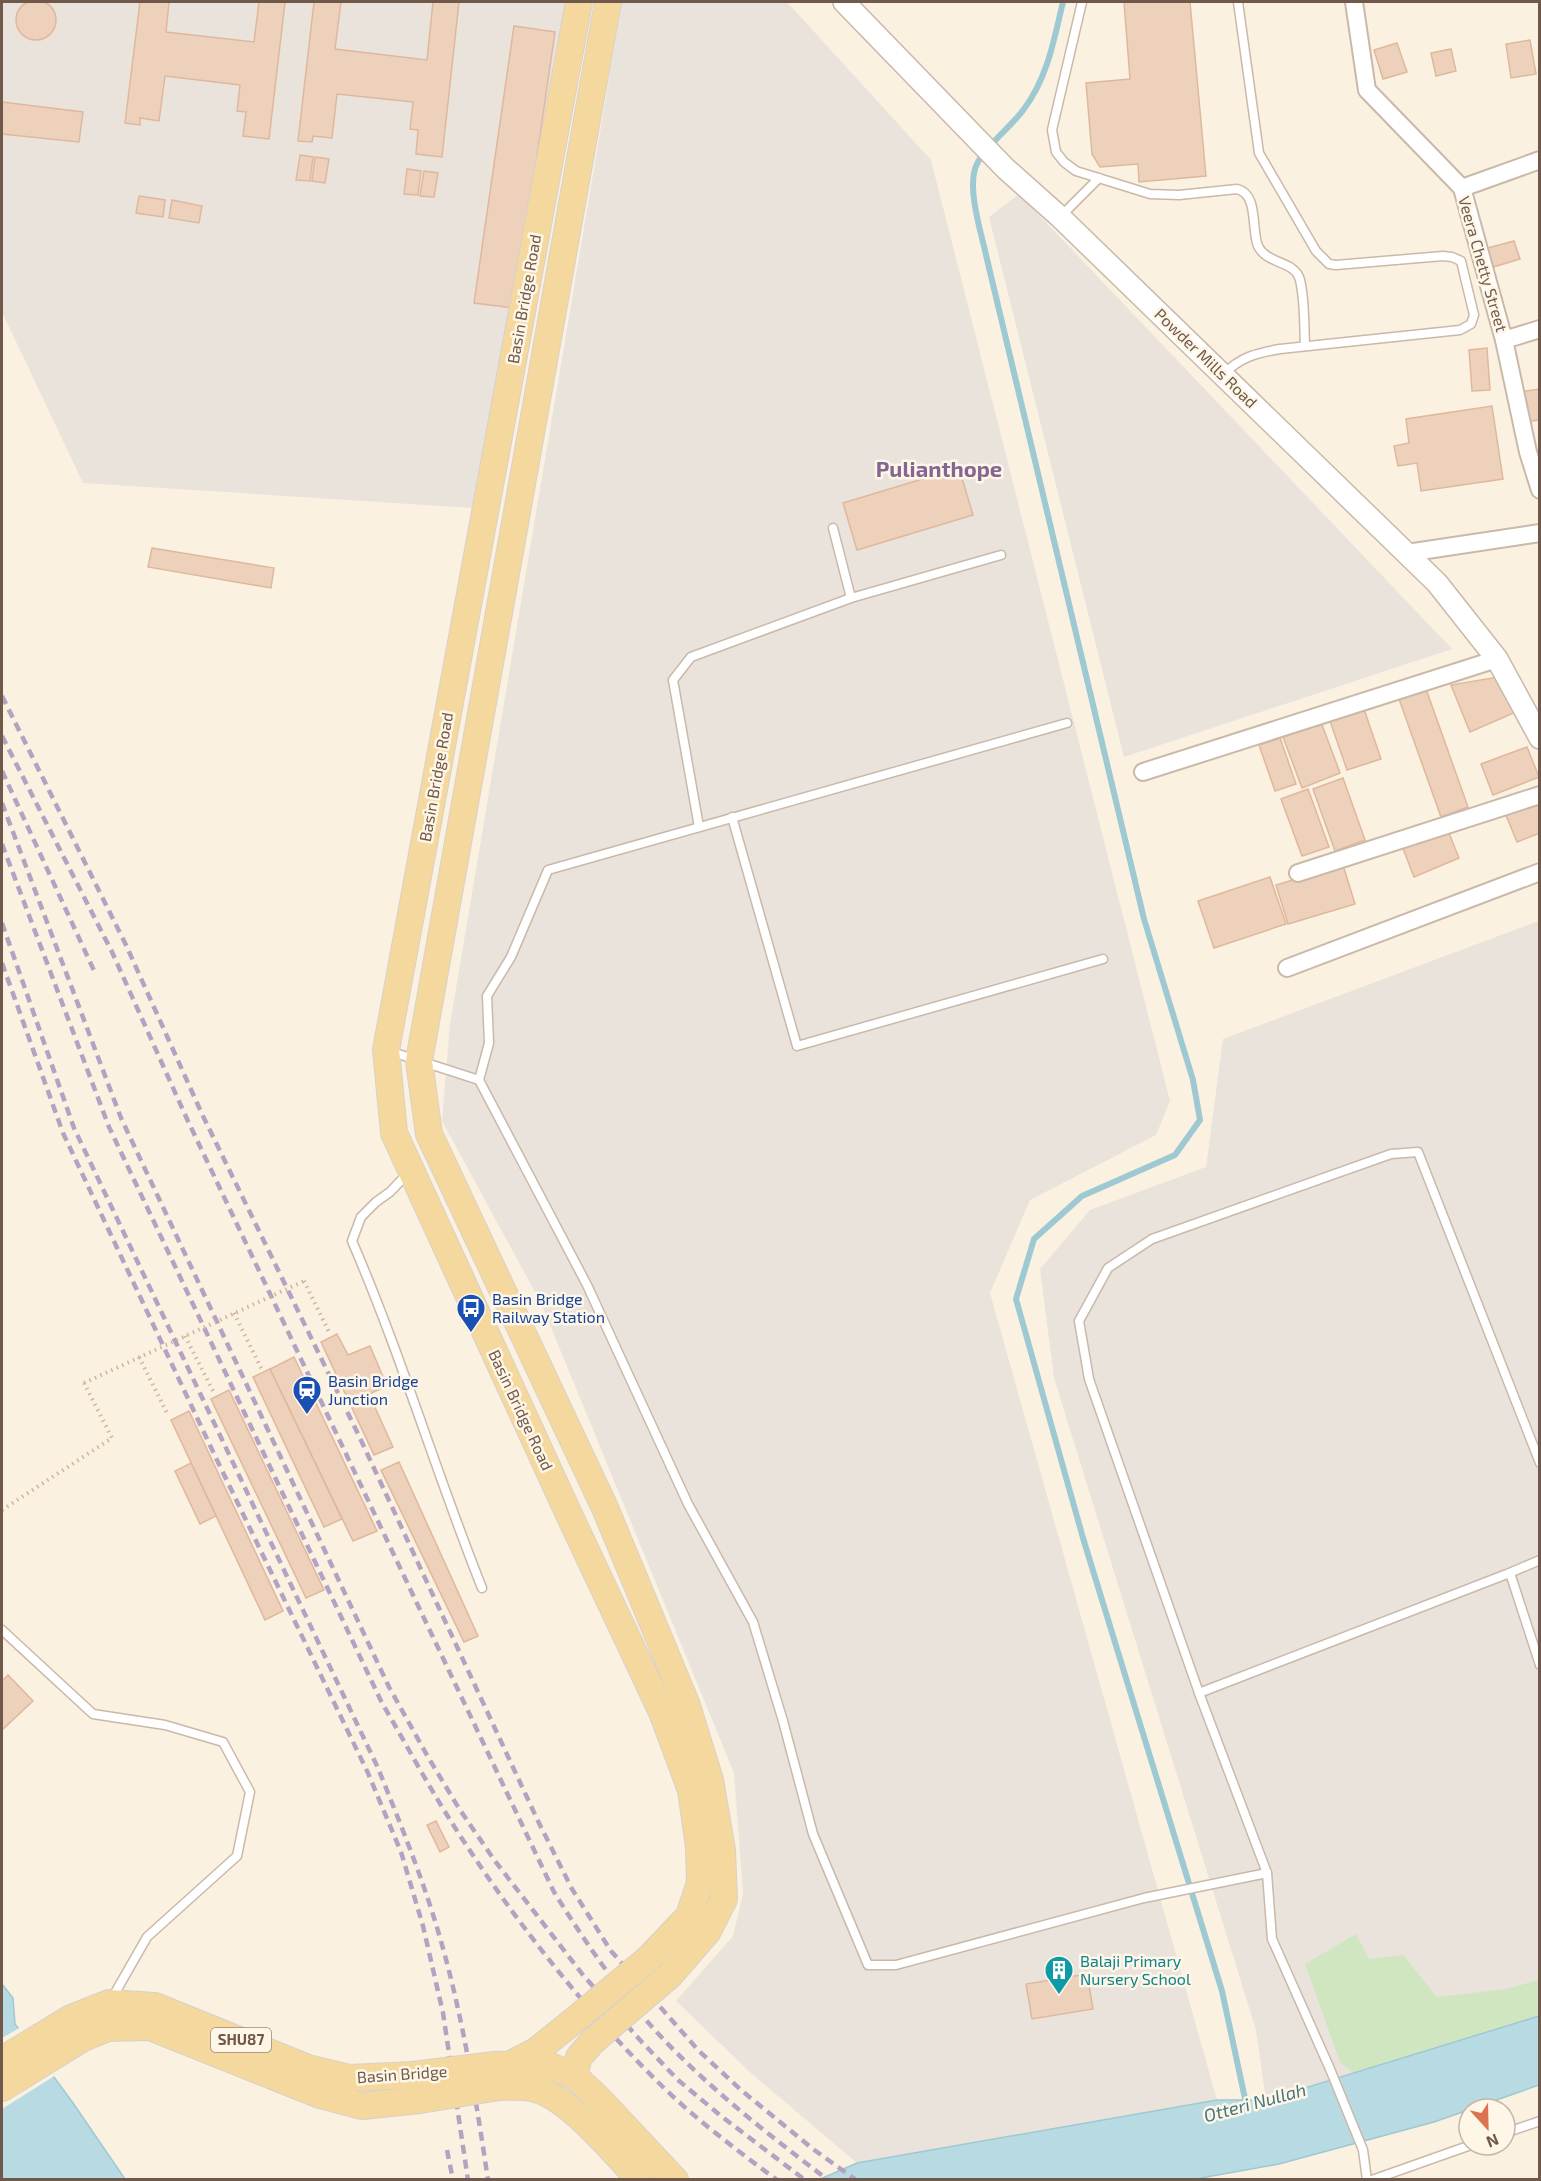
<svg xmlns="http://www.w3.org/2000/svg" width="1541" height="2181" font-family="'Exo 2',sans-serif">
<rect width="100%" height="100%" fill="#faf1e1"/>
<g fill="#e9e3dc">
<polygon points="2,2 569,2 472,508 83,483 2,312"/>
<polygon points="622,2 787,2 931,160 1170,1101 1156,1135 1030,1200 990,1293 1217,2100 857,2163 752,2074 676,2001 733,1936 743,1894 734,1773 541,1303 442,1121 450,1024"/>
<polygon points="1019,194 1452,649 1124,757 989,217"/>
<polygon points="1539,921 1539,2016 1266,2100 1256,2030 1054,1378 1040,1269 1090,1210 1206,1167 1223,1039"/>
</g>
<polygon fill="#cfe6c1" points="1356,1934 1369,1959 1403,1955 1437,1997 1506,1989 1539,1980 1539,2018 1356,2075 1340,2062 1305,1964"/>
<g fill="#b8dae2" stroke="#9ec9d3" stroke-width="1.5">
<polygon points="2,1984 13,1998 15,2024 73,2103 125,2179 2,2179"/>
<polygon points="1539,2016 1539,2085 1434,2122 1279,2164 1190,2180 818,2180 857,2163 1217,2100 1266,2100"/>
</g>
<polygon fill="#faf1e1" points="21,2027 56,2075 2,2109 2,2038"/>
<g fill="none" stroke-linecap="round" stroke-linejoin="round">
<path stroke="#9ec9d3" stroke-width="6" d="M 1063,2 C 1054,39 1048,77 1024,109 C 1013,125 979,152 975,169 C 968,192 981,232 986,255 L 1144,919 L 1193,1080 L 1200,1120 L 1175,1155 L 1082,1196 L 1034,1239 L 1016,1299 L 1083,1538 L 1222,1991 L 1247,2108"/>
</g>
<g fill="#eed1bb" stroke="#dfb89c" stroke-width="1.5">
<circle cx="36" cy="20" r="20"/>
<polygon points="140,2 169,2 166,32 254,42 259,2 285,2 269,139 243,136 246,112 237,111 240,85 165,76 159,121 140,118 140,125 125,123"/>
<polygon points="314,2 341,2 335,49 427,60 433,2 459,2 442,157 416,154 418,130 410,129 413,102 337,94 332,138 313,136 312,142 298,141"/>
<polygon points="1124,2 1190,2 1206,176 1139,182 1138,164 1100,167 1092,154 1086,83 1130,79"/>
<polygon points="514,26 555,32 515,308 474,303"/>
<polygon points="1530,40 1536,74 1511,78 1506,44"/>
<polygon points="1397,43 1407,72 1383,79 1374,50"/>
<polygon points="1451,49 1456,71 1436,76 1431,53"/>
<polygon points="2,102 83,112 79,142 2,134"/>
<polygon points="300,155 313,157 310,181 296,180"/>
<polygon points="315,157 329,159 325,183 312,181"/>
<polygon points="407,169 421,171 418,195 404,194"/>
<polygon points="424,171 438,173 434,197 420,196"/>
<polygon points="139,196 165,200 163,217 136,213"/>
<polygon points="172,200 202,206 199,223 169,218"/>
<polygon points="1514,241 1520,259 1490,268 1484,249"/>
<polygon points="1487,348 1490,390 1472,391 1469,350"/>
<polygon points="1540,389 1540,420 1522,422 1518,392"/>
<polygon points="1492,406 1503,479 1421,491 1417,463 1398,466 1394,446 1409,443 1406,419"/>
<polygon points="959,468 973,515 857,550 843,503"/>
<polygon points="152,548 274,568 271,588 148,567"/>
<polygon points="1498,677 1516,712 1470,732 1451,685"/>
<polygon points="1426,689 1468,807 1441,817 1399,699"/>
<polygon points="1364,709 1381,759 1347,770 1330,721"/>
<polygon points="1321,722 1340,773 1302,788 1283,737"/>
<polygon points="1280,738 1296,784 1275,791 1259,745"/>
<polygon points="1527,747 1539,777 1493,795 1481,764"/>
<polygon points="1343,778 1365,840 1335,851 1313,789"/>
<polygon points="1308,789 1329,847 1302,856 1281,799"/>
<polygon points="1540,799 1540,833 1517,842 1505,813"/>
<polygon points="1447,828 1459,858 1414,877 1402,846"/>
<polygon points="1343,865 1355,904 1288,924 1276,885"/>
<polygon points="1270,877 1286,924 1214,948 1198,901"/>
<polygon points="337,1334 348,1355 370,1346 387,1386 369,1394 393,1447 374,1455 321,1342"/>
<polygon points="294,1357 377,1531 353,1541 270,1369"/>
<polygon points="270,1369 342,1519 324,1527 253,1377"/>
<polygon points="229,1390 324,1590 306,1598 211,1399"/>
<polygon points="189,1411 283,1611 265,1620 171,1420"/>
<polygon points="399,1462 478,1636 464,1642 381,1470"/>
<polygon points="191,1463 216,1516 200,1524 175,1471"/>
<polygon points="8,1675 33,1701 2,1730 2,1681"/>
<polygon points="436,1821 449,1847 440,1852 427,1825"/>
<polygon points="1087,1974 1093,2009 1032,2019 1026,1984"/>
</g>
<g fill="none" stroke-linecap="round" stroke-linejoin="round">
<g stroke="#cab9a9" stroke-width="11">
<g id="service">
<path d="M 1082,2 L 1052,130 L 1056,152 L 1064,162 L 1076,171 L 1150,194 L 1179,195 L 1237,189 C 1259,194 1251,230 1258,246 C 1267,265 1295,260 1300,280 C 1305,301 1304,325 1305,346"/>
<polyline points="1061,216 1099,178"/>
<path d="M 1224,374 C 1240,357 1257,353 1280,349 L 1460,330 L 1471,324 L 1474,315 L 1461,261 L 1452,257 L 1443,256 L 1336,265 L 1329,264 L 1316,251 L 1259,153 L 1238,2"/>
<polyline points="833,528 851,598 1001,555"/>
<polyline points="732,817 797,1046 1103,959"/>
<polyline points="699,827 673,680 691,657 851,598"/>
<polyline points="389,1051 479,1080 587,1285 688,1504 753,1622 783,1721 813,1834 868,1965 896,1965 1144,1898 1267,1873"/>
<polyline points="479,1080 489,1043 487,996 511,957 548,870 1067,723"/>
<path d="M 409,1172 L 390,1192 L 376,1202 L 361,1217 L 352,1241 C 401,1354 436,1473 482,1588"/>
<polyline points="1510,1573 1540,1665"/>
<polyline points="2,1630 93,1714 165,1725 223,1742 250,1792 237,1856 147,1937 111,2000"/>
<polyline points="1199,1693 1507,1574 1540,1560"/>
<polyline points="1505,2133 1540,2121"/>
<polyline points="1367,2180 1363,2150 1330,2069 1272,1939 1267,1873 1199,1693 1089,1379 1079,1321 1108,1268 1152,1239 1391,1154 1418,1152 1540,1463"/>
<polyline points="1372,2180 1471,2145"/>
</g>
</g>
<g stroke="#cab9a9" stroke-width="20">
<g id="minor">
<polyline points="1354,2 1367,90 1462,188 1504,340 1528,452 1540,490"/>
<polyline points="1462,188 1540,160"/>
<polyline points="1504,340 1540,329"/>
<polyline points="1407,553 1540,533"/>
<polyline points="1143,772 1497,659"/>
<polyline points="1298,873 1540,795"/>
<polyline points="1287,968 1540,872"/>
</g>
</g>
<g stroke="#cab9a9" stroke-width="24">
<polyline id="tertiary" points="844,2 1006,169 1060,217 1437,583 1497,659 1540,738"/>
</g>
<g stroke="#d7d1cc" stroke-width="28">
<g id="primary">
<polyline points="579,2 386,1050 394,1133 572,1521 662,1712 691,1790 699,1847 700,1883 689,1916 649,1958"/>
<polyline points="608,2 419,1061 429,1134 605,1508 686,1703 710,1780 722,1850 724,1899 708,1931 670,1975"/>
<polyline points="2,2060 71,2018 109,2003 155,2006 308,2068 350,2078 413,2075"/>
<polyline points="513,2063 536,2051 571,2023"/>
<polyline points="495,2065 536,2064 553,2067 574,2076 596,2096 675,2180"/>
<polyline points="574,2076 579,2057 593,2041"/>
<path d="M 499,2087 C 510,2087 522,2086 532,2088 C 569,2096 613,2152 640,2180"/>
<polyline points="2,2088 83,2038 108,2028 150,2027 320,2095 362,2106 420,2100"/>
</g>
</g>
<g stroke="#d2b49f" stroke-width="4" stroke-dasharray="1.5 4.5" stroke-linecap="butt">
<polyline points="304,1281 330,1334"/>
<polyline points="234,1313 262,1370"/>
<polyline points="185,1336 214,1393"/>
<polyline points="139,1357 167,1413"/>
<polyline points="2,1510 112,1438 84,1383"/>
</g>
<use href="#service" stroke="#fff" stroke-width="8"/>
<use href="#minor" stroke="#fff" stroke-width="16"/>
<use href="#tertiary" stroke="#fff" stroke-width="21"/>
<use href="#primary" stroke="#f5d89d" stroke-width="26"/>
<g stroke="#b4a2c2" stroke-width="4.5" stroke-dasharray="9 6" stroke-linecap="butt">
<polyline points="2,696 126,945 202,1114 359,1436 538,1821 572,1889 611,1951 699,2051 741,2090 813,2149 856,2180"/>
<path d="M 2,736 L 112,952 L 187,1119 L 554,1892 C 582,1937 611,1980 645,2019 C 698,2080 764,2131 828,2180"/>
<polyline points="2,771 96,975"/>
<polyline points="2,803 121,1118 389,1687 428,1757 460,1810 495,1861 583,1975 640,2040 678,2080 721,2116 805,2180"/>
<path d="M 2,844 L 109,1127 L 381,1701 C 403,1739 424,1778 447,1815 C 506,1910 584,2010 664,2088 C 698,2121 738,2151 777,2180"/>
<path d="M 2,923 L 74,1128 L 378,1768 C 398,1818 419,1869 435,1921 C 461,2005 475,2093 488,2180"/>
<polyline points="2,963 63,1133 216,1458 368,1773 401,1852 423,1926 443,2013 468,2180"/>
<polyline points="447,2150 453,2180"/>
</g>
<g stroke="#d7d1cc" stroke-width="28" stroke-linecap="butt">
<g id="primary-bridge">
<polyline points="571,2023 649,1958"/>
<polyline points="593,2041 670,1975"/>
<polyline points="413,2075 495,2065"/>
<polyline points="420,2100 499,2087"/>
</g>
</g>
<polyline stroke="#d2b49f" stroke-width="4" stroke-dasharray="1.5 4.5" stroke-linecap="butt" points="84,1383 304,1281"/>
<use href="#primary-bridge" stroke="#f5d89d" stroke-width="26"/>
</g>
<defs>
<g id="bus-pin" transform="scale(1.5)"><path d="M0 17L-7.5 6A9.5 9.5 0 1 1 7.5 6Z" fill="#1a4fb4" stroke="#fef6e7"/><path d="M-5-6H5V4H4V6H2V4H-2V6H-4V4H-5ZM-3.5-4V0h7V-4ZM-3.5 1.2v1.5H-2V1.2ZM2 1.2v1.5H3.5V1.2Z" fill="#fff"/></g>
<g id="station-pin" transform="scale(1.5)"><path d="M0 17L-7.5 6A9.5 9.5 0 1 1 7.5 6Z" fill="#1a4fb4" stroke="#fef6e7"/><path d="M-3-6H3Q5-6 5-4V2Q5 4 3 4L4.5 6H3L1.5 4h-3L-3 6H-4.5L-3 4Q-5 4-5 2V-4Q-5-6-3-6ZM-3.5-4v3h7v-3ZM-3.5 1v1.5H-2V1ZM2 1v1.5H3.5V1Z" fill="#fff"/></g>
<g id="building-pin" transform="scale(1.5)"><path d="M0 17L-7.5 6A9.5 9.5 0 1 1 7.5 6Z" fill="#0f9aa8" stroke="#fef6e7"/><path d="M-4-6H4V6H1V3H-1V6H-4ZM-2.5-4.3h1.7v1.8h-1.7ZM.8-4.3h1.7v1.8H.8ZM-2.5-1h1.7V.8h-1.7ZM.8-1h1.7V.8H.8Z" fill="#fff"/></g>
</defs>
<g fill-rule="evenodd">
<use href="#bus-pin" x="471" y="1308"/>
<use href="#station-pin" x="307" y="1390"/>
<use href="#building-pin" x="1059" y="1970"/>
</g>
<g text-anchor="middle" stroke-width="5" stroke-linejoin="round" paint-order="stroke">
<rect fill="#fef6e7" stroke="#9b8879" stroke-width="1.5" x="211" y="2028" width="60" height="24" rx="4.5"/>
<g font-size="15" font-weight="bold" fill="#70594a">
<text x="241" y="2045">SHU87</text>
</g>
<g font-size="16" fill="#70594a" stroke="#fef6e7">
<text transform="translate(1483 264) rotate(74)" y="6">Veera Chetty Street</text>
<text transform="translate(524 299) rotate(-80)" y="6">Basin Bridge Road</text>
<text transform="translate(1206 358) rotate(44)" y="6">Powder Mills Road</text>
<text transform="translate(436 777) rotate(-80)" y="6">Basin Bridge Road</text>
<text transform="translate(521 1410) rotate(65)" y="6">Basin Bridge Road</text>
<text transform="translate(402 2074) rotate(-4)" y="6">Basin Bridge</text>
</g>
<g font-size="16" fill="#164399" stroke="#fef6e7" text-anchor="start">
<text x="492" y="1305">Basin Bridge<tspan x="492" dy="18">Railway Station</tspan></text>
<text x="328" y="1387">Basin Bridge<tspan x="328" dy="18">Junction</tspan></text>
</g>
<g font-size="16" fill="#0d838f" stroke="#fef6e7" text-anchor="start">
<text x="1080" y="1967">Balaji Primary<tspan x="1080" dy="18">Nursery School</tspan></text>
</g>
<g font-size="18" font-style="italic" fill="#467582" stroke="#fef6e7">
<text transform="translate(1255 2103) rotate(-15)" y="6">Otteri Nullah</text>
</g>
<g font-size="22" font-weight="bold" fill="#856693" stroke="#fef6e7">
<text x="939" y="477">Pulianthope</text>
</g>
</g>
<rect width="1541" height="2181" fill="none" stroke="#70594a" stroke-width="6"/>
<g transform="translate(1487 2127) rotate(158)"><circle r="28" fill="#fef6e7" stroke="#c5b7a8" stroke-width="1.5"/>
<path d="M0-4.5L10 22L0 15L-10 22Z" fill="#dd734e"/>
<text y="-9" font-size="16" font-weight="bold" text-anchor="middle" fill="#70594a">N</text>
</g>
</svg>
